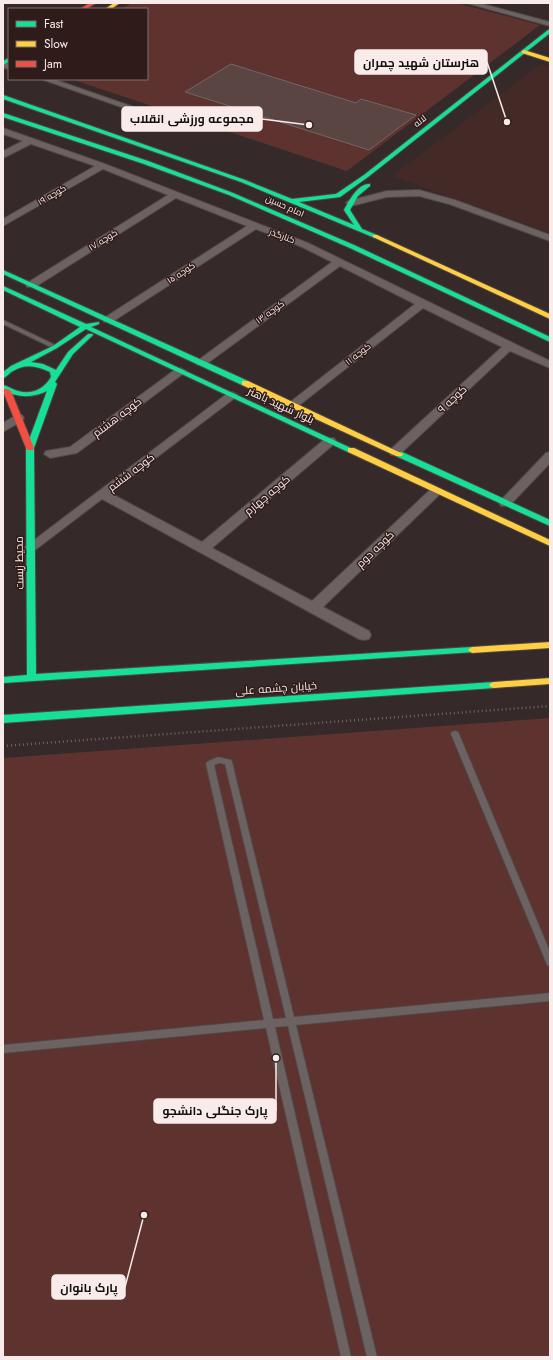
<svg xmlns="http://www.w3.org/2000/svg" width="553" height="1360" font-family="Jost,Cairo,sans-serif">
<rect width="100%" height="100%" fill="#352a29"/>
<polygon fill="#432a27" points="541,64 550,67 550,233 392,176"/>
<g fill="#5e322e">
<polygon points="132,3 457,3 540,25 347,171 71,79 147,79 147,9 121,9"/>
<polygon points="550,718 550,1357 3,1357 3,758"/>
</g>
<polygon fill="#5a4543" stroke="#716766" points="231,64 356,103 361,99 416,115 369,150 185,92"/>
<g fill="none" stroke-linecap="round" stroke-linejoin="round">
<g stroke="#504746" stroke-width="2">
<g id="lane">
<polygon points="3,320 57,346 58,347 57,348 53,348 3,324"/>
<polygon points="455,731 458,732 459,734 550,952 550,966 547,965 546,962 451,734 452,732"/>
<path d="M 218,757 L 231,760 L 232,762 L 294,1017 L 550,993 L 550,1001 L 296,1025 L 377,1357 L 367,1357 L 288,1026 L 275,1027 L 351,1357 L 341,1357 L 266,1028 L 3,1053 L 3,1045 L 264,1020 L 206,764 L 207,762 ZM 219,763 L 225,764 L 286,1018 L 273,1019 L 214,765 Z"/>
</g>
</g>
<g stroke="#504746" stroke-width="2">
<g id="street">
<polygon points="466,3 479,3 550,22 550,26"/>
<polygon points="3,63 9,64 9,69 3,68"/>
<polygon points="41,79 53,79 151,113 147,116 144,115"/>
<polygon points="3,128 105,164 308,243 550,361 550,368 510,351 399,455 391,455 389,452 391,449 502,347 423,308 297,407 289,407 287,405 289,403 415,304 340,266 205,365 197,365 196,363 197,361 332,262 302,247 256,229 112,322 104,322 103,320 104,318 247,226 176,198 35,287 27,287 26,285 27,283 168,195 103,169 3,226 3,219 95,166 31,144 3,158 3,151 23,141 3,134"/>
<polygon points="419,190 455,200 550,235 550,241 449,204 419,196 387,197 351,206 346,203 348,201 387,191"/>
<polygon points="180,368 186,371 184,373 77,453 50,458 44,454 46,451 70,447 176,369"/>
<polygon points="232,392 238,395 236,397 110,493 202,542 326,438 334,438 336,441 334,444 212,548 312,601 432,488 440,488 442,491 440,494 323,607 369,631 371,635 369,639 364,640 359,639 102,499 35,550 27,550 25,547 228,393"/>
<polygon points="18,414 22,415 24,418 22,421 3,432 3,423"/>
<polygon points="550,452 550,463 509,506 501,506 499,503 501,500 546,453"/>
</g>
</g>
<g stroke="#504746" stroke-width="2">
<g id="fast">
<path d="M 548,30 L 550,30 L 550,33 L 368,177 L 340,197 L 299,202 L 354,225 L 344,210 C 349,201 358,183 370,184 L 370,186 L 358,196 L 350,210 L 362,229 L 377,235 L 378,236 L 375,238 L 241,182 L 3,99 L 3,95 L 245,180 L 292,199 L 336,194 L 364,175 Z"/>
<polygon points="9,58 9,62 3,65 3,61"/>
<polygon points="3,113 148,161 233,193 354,245 550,337 550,342 350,248 229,195 144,164 3,117"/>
<polygon points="3,270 248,381 249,383 245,385 242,385 3,274"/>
<path d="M 3,286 L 86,324 L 99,322 L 99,324 L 91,327 L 355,450 L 351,452 L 348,452 L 86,329 L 57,348 L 31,362 L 43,364 L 56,370 L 68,352 L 88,334 L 92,334 L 93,335 L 73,354 L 55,382 L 57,384 L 34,448 L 36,674 L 472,647 L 475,648 L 476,650 L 475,652 L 3,683 L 3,677 L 27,675 L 26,448 L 47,391 C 33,398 17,398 3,390 L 3,385 C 8,386 13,390 18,391 C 32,395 44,389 51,377 L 50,372 C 38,366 25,363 13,371 C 9,373 7,377 3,378 L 3,372 L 11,366 L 53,346 L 80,327 L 3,290 Z"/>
<polygon points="396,452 402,452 550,520 550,526 396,456"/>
<polygon points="494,682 497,683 499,685 497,687 494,688 3,723 3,715"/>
</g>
</g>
<g stroke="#504746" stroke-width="2">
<g id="slow">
<polygon points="114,3 120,3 111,9 105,9"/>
<polygon points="524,50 550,58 550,62 522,53 522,51"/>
<polygon points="373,235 377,235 550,314 550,319 373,237"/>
<polygon points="242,381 248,381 403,454 402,456 396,456 242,385"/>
<polygon points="348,448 354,448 550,540 550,546 348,452"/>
<polygon points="550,642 550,648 472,653 468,650 472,647"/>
<polygon points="550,678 550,684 494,688 491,687 489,685 491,683 494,682"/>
</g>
</g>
<g stroke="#504746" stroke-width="2">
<g id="jam">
<polygon points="90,3 96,3 86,9 80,9"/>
<polygon points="4,389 7,389 11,391 34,448 33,450 27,450 26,448 3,391"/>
</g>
</g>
<polyline stroke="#6e6665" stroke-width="2.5" stroke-dasharray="1 3" stroke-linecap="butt" points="3,746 550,706"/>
<use href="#lane" fill="#6b6261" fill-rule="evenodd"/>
<use href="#street" fill="#6b6261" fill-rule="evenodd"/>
<use href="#fast" fill="#16e098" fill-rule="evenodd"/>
<use href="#slow" fill="#ffcf43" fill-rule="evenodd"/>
<use href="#jam" fill="#f24e42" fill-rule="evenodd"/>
</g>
<g text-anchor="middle" stroke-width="3" stroke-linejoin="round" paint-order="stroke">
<g font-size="9" fill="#f9ebea" stroke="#2f1c1a">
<text transform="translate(420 121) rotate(-38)" y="3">لاله</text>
<text transform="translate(52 195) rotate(-30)" y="3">کوچه ۱۹</text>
<text transform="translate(285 206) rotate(24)" y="3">امام حسین</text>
<text transform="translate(282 236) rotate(20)" y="3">کنارگذر</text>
<text transform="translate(103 240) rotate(-32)" y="3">کوچه ۱۷</text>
<text transform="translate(181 273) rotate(-33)" y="3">کوچه ۱۵</text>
<text transform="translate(270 312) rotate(-36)" y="3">کوچه ۱۳</text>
<text transform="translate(358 354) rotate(-38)" y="3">کوچه ۱۱</text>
</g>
<g font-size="11" fill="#f9ebea" stroke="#2f1c1a">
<text transform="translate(452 399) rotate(-43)" y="4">کوچه ۹</text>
<text transform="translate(281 405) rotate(25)" y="4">بلوار شهید باهنر</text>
<text transform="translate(117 417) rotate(-37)" y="4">کوچه هشتم</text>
<text transform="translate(131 472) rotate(-37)" y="4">کوچه ششم</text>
<text transform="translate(267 495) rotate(-40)" y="4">کوچه چهارم</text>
<text transform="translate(375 549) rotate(-44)" y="4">کوچه دوم</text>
<text transform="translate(19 563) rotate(-91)" y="4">محیط زیست</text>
<text transform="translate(276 688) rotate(-4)" y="4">خیابان چشمه علی</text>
</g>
</g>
<path fill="none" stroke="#f9ebea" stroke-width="1.5" d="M507 122L487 62M309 125L262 119M276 1058L276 1111M144 1215L125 1287"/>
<g fill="#f9ebea" stroke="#2f1c1a" stroke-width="1.5">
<circle cx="507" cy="122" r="4"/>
<circle cx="309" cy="125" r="4"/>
<circle cx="276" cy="1058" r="4"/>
<circle cx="144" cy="1215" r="4"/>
</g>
<g fill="#f9ebea" stroke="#f9ebea" stroke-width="1.5">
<rect x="355" y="50" width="132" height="24" rx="4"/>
<rect x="122" y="107" width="140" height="24" rx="4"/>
<rect x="154" y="1099" width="122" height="24" rx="4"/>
<rect x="52" y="1275" width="73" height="24" rx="4"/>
</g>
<g font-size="12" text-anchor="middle" font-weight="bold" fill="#111">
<text x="421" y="67">هنرستان شهید چمران</text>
<text x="192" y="123">مجموعه ورزشی انقلاب</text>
<text x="215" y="1115">پارک جنگلی دانشجو</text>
<text x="89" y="1292">پارک بانوان</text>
</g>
<rect width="553" height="1360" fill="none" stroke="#f9ebea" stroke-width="8"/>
<rect x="8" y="8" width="140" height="72" fill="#2f1c1a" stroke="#806f6d"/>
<rect x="16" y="21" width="20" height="6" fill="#16e098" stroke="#806f6d"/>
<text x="44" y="28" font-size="12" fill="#f9ebea">Fast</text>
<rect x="16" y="41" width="20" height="6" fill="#ffcf43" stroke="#806f6d"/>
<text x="44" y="48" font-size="12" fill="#f9ebea">Slow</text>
<rect x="16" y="61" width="20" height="6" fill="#f24e42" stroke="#806f6d"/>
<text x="44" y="68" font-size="12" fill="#f9ebea">Jam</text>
</svg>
